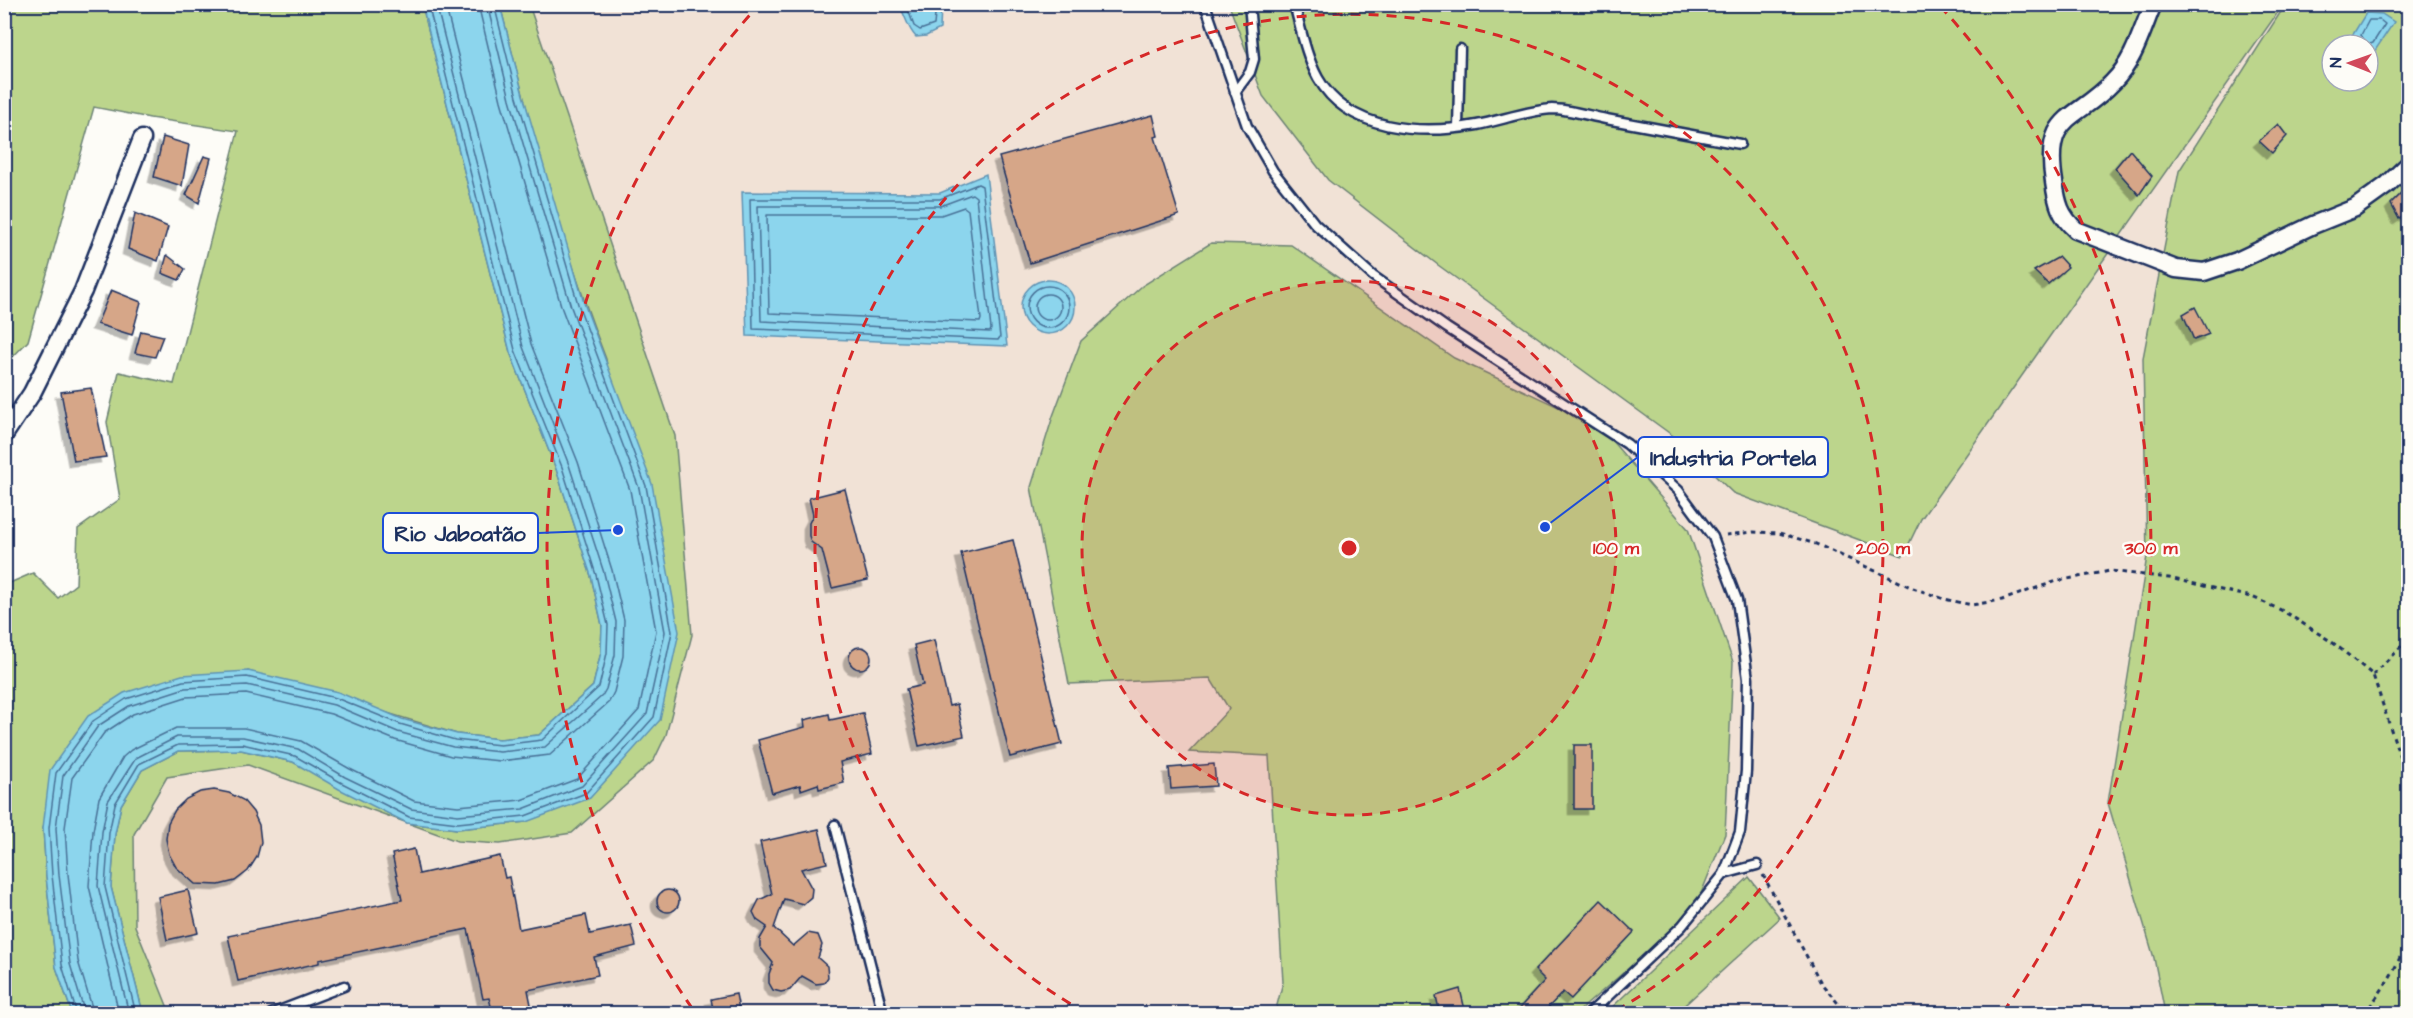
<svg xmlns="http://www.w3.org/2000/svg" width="2413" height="1018" font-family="'Architects Daughter',sans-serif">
<defs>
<filter id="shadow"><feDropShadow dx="-5.5" dy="5.5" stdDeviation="0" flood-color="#0004"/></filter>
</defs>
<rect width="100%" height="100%" fill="#fdfcf7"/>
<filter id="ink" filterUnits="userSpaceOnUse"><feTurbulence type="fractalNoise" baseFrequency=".0167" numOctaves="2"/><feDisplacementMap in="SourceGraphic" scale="12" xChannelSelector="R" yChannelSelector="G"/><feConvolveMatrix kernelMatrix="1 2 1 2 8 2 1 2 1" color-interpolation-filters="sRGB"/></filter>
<g filter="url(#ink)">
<path fill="#f1e2d6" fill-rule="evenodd" d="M 529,5 L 2408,5 L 2408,1013 L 170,1013 L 135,926 L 134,833 L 167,777 L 248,765 L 457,841 L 572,833 L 654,760 L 666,735 L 692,635 L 675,436 ZM 2332,45 L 2368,45 L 2368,81 L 2332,81 Z"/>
<g fill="#bcd58c" stroke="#6c8275" stroke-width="1.5" fill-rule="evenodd">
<polygon points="5,5 422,5 510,352 556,469 591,576 602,625 601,652 593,686 539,735 499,739 457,734 248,671 43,828 46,876 56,967 72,1013 5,1013 5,585 33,573 58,598 76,584 78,529 120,499 107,422 119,372 174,384 238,131 150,118 94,107 28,341 5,365"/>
<path d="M 500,5 L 529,5 L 675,436 L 692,635 L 666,735 L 654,760 L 572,833 L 500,844 L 457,841 L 248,765 L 167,777 L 134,834 L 135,926 L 170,1013 L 143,1013 L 111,887 L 115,834 L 121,805 L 142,770 L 179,751 L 241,750 L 293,762 L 407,823 L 457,829 L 526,822 L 660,720 L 606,359 C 561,244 530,124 500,5 Z"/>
<polygon points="1229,5 2283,5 1921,519 1903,556 1733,493 1676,438 1438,265 1328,180 1263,96"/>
<path d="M 2292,5 L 2408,5 L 2408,1013 L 2165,1013 L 2154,958 L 2108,803 L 2147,556 L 2143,358 L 2179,171 L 2280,13 ZM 2332,45 L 2368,45 L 2368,81 L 2332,81 Z"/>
<polygon points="1211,243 1291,245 1454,358 1599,426 1688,529 1733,662 1725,834 1694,911 1577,1013 1275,1013 1283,982 1269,756 1189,752 1229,709 1210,678 1069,684 1031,487 1053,416 1081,341 1142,286"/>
<polygon points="1749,877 1780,918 1676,1013 1606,1013"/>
</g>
<g fill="#8cd5ed" stroke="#5f93b4" stroke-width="1.5">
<polygon points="422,5 500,5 523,95 584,303 652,484 679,632 660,720 590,798 526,822 457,829 407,823 339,789 293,762 241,750 179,751 142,770 121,805 115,834 111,887 143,1013 72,1013 56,967 46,876 43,828 50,770 88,716 124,693 182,675 248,671 338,692 402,719 457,734 499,739 539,735 593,686 601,652 602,625 591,576 556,469 510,352"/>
<path d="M 899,5 L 941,5 L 940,29 L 926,36 L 916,37 C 907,28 906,16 899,5 Z"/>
<polygon points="2366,13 2382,14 2394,22 2374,52 2368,49 2368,45 2360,45 2352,36"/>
<polygon points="986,174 1007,346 747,336 742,192 940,193"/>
<circle cx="1048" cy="307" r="27"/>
</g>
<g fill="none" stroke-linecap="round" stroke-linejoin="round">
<g stroke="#487197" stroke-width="1.5">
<polyline points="906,4 914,26 920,30 934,25 936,4"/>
<polygon points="2369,20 2380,20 2385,24 2373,43 2367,45 2361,35"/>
<polygon points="978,184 982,186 1000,337 998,340 753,329 750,199 940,199"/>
<polygon points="972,194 976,197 991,329 990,332 761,321 758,206 940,206"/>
<polygon points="964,207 968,210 981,319 980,322 769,313 767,215 941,215"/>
<circle cx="1048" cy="307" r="21"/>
<circle cx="1048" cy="307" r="13"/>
<polyline points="77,1014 62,965 52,875 49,828 56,773 93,721 126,699 183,681 247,677 336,698 400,724 455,740 500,745 542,740 599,687 607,653 608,625 596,575 562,467 515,350 428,4"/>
<polyline points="85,1014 70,964 59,875 56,828 63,776 98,726 129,706 185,688 247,685 334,705 398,732 453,747 500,752 545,747 602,696 606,689 615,655 616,622 604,573 569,465 523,347 436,4"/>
<polyline points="94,1014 78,961 68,874 65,828 72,778 104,733 133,714 186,697 246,694 331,714 395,740 451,756 500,761 550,755 609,702 614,692 623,656 624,620 612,570 578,462 531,344 445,4"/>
<polyline points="119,1014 89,886 93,831 99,798 123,757 131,750 176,728 244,728 301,741 350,769 414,801 458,806 521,800 577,779 639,710 656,631 630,490 562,309 501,101 478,4"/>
<polyline points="129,1014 98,886 102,832 108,801 136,758 177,737 243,737 298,749 345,777 411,809 458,815 523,809 582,786 647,714 665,632 639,488 571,307 510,99 487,4"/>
<polyline points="136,1014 105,887 109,833 115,804 139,764 178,745 242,744 295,756 342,783 409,817 458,823 525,816 586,793 654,717 672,632 646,486 578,304 517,97 494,4"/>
</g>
</g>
<g fill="#d6a688" stroke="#1b2f5e" stroke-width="1.5" filter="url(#shadow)">
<polygon points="1153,115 1158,136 1155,137 1179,215 1030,263 999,157"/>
<polygon points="2278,124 2287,136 2272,153 2259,141"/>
<polygon points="163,137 189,145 182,186 154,177"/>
<polygon points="2130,150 2152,176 2139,195 2115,168"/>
<polygon points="204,156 211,158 199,203 186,195"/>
<polygon points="2409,186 2409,212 2399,219 2391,204"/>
<polygon points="135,213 168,227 158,261 128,249"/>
<polygon points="167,255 185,269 179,280 162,273"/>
<polygon points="2059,257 2068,267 2048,284 2034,271"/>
<polygon points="111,290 141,302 132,335 97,324"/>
<polygon points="2195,307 2209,334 2194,340 2183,314"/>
<polygon points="141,331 163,336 155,357 135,353"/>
<polygon points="91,388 106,457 74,461 61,392"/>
<polygon points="845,489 868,580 832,588 822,550 811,542 809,536 809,523 813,515 809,498"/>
<polygon points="1013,540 1062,744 1010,757 961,553"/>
<polygon points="934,640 949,706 957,704 964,736 919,746 906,689 923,685 914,645"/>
<circle cx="860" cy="658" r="11"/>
<polygon points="863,713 872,754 840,762 844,783 819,789 818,784 801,790 800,785 772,793 758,740 805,727 804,720 829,714 830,720"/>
<rect x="1574" y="745" width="18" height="64"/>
<polygon points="1214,764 1216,786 1171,789 1169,768"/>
<polygon points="214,790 229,793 243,800 253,812 259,825 261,842 257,857 248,871 235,881 219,885 195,884 176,867 169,854 166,839 168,823 175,810 186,799 200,792"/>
<polygon points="819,829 827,863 801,869 812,889 811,897 803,904 784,899 774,928 793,946 808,933 818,935 822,945 818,958 827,966 828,977 824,983 816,984 802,976 790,990 781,992 773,990 769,983 769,974 773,963 760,947 760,939 767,927 757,920 753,912 759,900 772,894 760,842"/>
<polygon points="414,849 419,874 500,856 505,878 509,877 519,929 586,915 590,934 631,925 636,946 594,957 598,975 528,990 533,1014 493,1014 489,998 483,999 468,929 319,960 319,963 238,981 228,936 402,900 392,854"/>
<circle cx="668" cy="901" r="11"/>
<polygon points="188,890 198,933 167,940 158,897"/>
<polygon points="1601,900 1634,932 1571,999 1563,992 1542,1014 1514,1014 1545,980 1535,970"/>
<polygon points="1460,989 1466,1014 1440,1014 1436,996"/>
<polygon points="736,994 740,1014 714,1014 711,999"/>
</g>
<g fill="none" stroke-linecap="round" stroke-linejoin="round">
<g stroke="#1b2f5e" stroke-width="13">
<g id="service">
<polyline points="1205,4 1247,126 1273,171 1315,224 1373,276 1447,328 1627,444 1678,490 1713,537 1737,600 1748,679 1746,771 1740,832 1724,874 1682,926 1589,1014"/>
<path d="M 1294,4 C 1301,29 1306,56 1318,78 C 1348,132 1422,135 1477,125 C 1502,120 1526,111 1552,109 C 1569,109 1589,116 1606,119 C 1651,127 1695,136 1740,144"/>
<polyline points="1235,92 1250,72 1254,59 1249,4"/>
<polyline points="1458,127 1460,49"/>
<polyline points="835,825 883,1014"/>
<polyline points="1724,874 1757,865"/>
<polyline points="271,1014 344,986"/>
</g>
</g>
<g stroke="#1b2f5e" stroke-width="21">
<g id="minor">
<path d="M 2153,4 C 2142,30 2134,61 2113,82 C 2075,122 2043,113 2054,182 C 2057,203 2060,216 2076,230 L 2176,269 L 2204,272 L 2237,261 L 2313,225 L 2355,208 L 2387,185 L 2408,165"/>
<polyline points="4,435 32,393 83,291 142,139"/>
</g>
</g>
<g stroke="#1b2f5e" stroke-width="3" stroke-dasharray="4.5 4.5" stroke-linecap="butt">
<polyline points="1726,535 1753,532 1779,533 1816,544 1913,588 1944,599 1972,605 2002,600 2057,581 2110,571 2169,578 2252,597 2283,611 2332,642 2373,675 2399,754 2408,789"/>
<polyline points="2373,675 2408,639"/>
<polyline points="1763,875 1821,983 1847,1014"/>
<polyline points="1738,1014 1748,1012 1778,1014"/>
<path d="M 2364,1014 C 2383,990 2401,963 2408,934"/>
</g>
<use href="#service" stroke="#fdfcf7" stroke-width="8"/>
<use href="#minor" stroke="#fdfcf7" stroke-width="16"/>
</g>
</g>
<circle cx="1349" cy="548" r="267" fill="#d62828" fill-opacity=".12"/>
<g fill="none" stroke="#d62828" stroke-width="3" stroke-dasharray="10 8">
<circle cx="1349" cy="548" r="267"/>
<path d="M1086 1013A534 534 0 1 1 1612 1013"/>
<path d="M692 1008A802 802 0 0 1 758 6M1940 6A802 802 0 0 1 2006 1008"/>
</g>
<circle cx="1349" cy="548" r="9" fill="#d62828" stroke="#fdfcf7" stroke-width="3"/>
<g font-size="18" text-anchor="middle" font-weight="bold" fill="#d62828" stroke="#fdfcf7" stroke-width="5" stroke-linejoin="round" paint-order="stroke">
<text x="1616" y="554">100 m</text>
<text x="1883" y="554">200 m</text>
<text x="2151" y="554">300 m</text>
</g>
<path fill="none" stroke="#1d4ed8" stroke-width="2" d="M1545 527L1638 457M618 530L538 533"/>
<g fill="#1d4ed8" stroke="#fdfcf7" stroke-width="2">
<circle cx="1545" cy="527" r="6"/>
<circle cx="618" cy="530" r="6"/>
</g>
<g fill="#fdfcf7" stroke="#1d4ed8" stroke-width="2">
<rect x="1638" y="437" width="190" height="40" rx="6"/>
<rect x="383" y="513" width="155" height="40" rx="6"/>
</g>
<g font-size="22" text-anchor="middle" font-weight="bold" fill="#1b2f5e">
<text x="1733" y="465">Industria Portela</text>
<text x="460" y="541">Rio Jaboatão</text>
</g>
<rect width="2413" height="1018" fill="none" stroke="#fdfcf7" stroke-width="24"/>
<rect x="12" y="12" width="2389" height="994" fill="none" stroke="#1b2f5e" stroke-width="2" filter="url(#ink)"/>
<g transform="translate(2350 63) rotate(271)"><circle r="28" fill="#fdfcf7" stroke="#a3aaba" stroke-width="1.5"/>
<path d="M0-4.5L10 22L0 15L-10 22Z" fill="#d1495b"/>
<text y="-9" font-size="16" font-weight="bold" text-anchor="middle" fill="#1b2f5e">N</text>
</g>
</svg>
